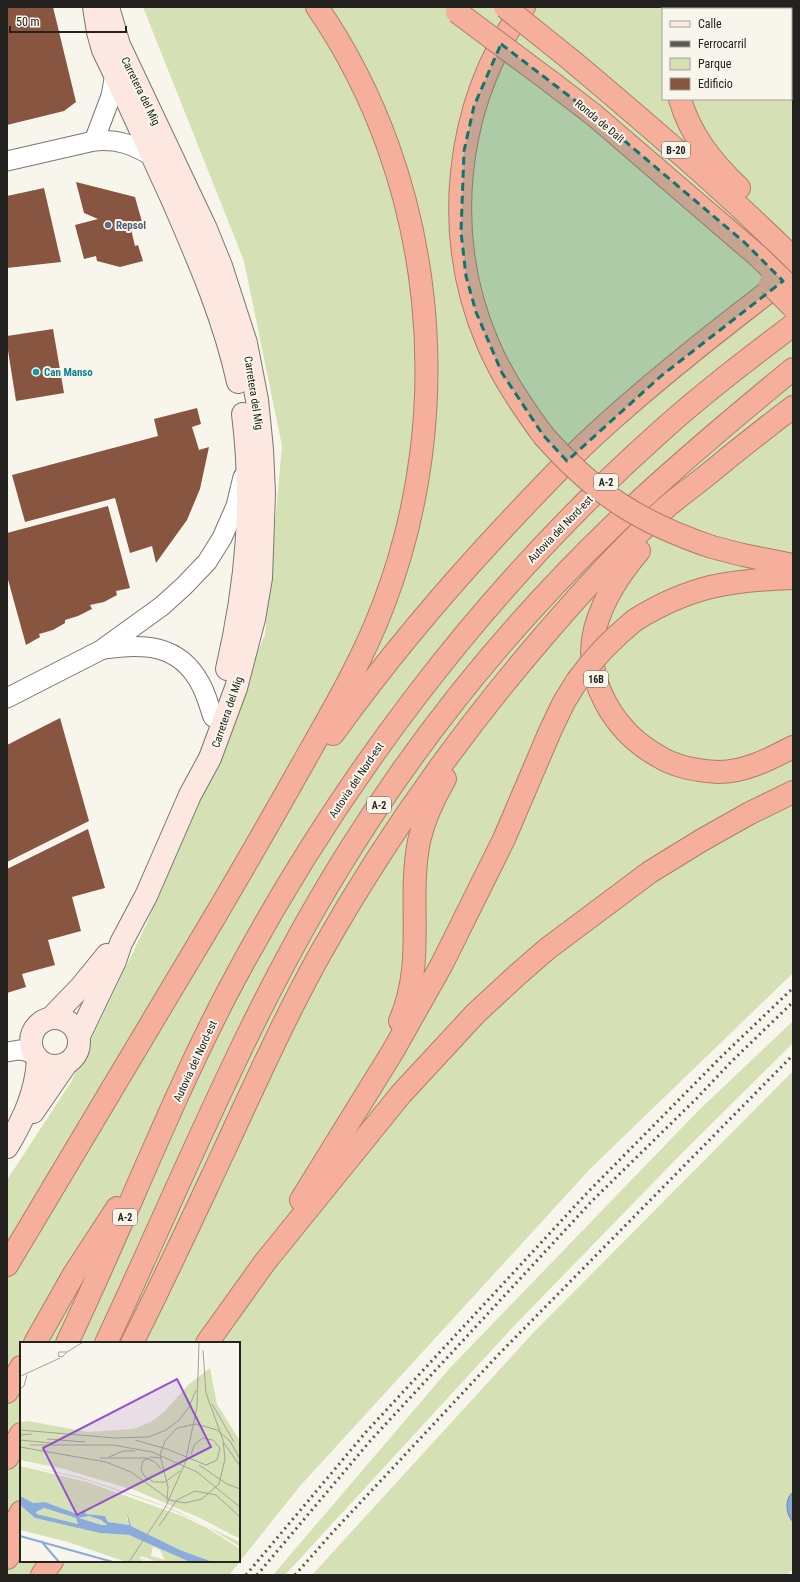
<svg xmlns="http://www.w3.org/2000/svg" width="800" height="1582" font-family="'Roboto Condensed',sans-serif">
<rect width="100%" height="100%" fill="#f8f6ec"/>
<g fill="#d5e0b4" fill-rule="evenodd">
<path d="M 143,7 L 793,7 L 793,973 L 590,1169 L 300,1486 L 229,1575 L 7,1575 L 7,1180 L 71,1082 L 146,925 L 265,634 L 282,446 L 244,261 ZM 663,9 L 791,9 L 791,99 L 663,99 ZM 21,1343 L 239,1343 L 239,1561 L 21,1561 Z"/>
<polygon points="793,1021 793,1043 684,1151 512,1328 285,1575 273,1575 449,1369 698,1111"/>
<polygon points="793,1071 793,1492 790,1495 791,1520 793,1522 793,1570 786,1575 312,1575 533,1333"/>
</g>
<path fill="#8bacda" stroke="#6c83a2" d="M 793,1492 L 793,1522 C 786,1514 784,1500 793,1492 Z"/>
<g fill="#885541">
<polygon points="7,7 53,7 76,102 64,111 7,125"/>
<polygon points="76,182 135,197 144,229 130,225 135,246 138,245 143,261 120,267 97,261 96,256 84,259 75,225 98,219 84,213"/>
<polygon points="44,188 61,262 7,268 7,196"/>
<polygon points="53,329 64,393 16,401 7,344 7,336"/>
<polygon points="197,408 201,424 192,427 199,450 209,447 200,489 187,520 156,563 152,546 130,553 115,498 25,522 12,475 158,436 154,419"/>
<polygon points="108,506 130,588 116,591 117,595 104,602 90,605 92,609 78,616 65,620 65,623 53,630 39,634 40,637 26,645 7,576 7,533"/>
<polygon points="60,718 89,821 7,862 7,745"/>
<polygon points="88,829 105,888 72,897 81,931 48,940 55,965 22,974 26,987 7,993 7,869"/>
</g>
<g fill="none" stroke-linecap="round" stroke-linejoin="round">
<g stroke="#79776e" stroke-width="21">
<g id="street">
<polyline points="94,141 111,96 116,68"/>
<path d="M 7,161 L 94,141 C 118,139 131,144 152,156"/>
<path d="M 104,649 C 143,643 179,644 200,683 C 206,693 209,706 213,717"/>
<polyline points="7,698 101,650 162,606 184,586 207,562 222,538 236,506 243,477"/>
<polyline points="7,1052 19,1050 34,1053"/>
</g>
</g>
<g stroke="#79776e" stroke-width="24">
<g id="secondary">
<path d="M 94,7 L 98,32 L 103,50 C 127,99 149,149 172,199 C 198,259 224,318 238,382"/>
<path d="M 227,669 C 247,582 254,503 243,414"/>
<circle cx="55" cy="1042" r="24"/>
<polyline points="51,1018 81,987 107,955"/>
<polyline points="79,1036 115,961 121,943 146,896 190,795 210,758 236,688 254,619 261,578 264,493 262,449 257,400 246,343 232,300 221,266 206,229 119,45 108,7"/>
<polyline points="33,1112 66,1064"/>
<path d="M 7,1147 C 24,1119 36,1092 38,1060"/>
</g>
</g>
<g stroke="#ac7e6f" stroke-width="24">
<g id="highway">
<path d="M 524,7 C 454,104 441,235 488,344 C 502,377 522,406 543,435"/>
<polyline points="686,9 687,7"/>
<path d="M 571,60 C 647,124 722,188 793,258"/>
<polyline points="551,82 594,115 758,256"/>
<path d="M 680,99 C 690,135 713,163 739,188"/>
<polyline points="712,547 743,555 793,565"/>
<path d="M 639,551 C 619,575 603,599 595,629 C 582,680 615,732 658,756 C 675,767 699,771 719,772 C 745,772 770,759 793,747"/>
<path d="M 635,620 C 690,586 729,580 793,578"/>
<path d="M 333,734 C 387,659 446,589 509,522 C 542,487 574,453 609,422 C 668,369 730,321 793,273"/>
<path d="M 400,1021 C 426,961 407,903 419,841 C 424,819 434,798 445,779"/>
<polyline points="301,1200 393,1051 442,964 504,839 551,729 564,702 577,681"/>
<path d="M 7,1265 C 76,1149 145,1034 214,918 C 247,862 279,806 311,749 C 337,703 364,656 383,606 C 458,412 436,180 317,7"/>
<polyline points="35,1343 74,1274 117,1208"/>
<path d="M 67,1343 C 122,1228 167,1109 226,995 C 336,785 482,591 659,433 C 702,394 747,360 793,325"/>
<path d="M 106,1343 C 184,1177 252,1004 351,848 C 424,731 515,620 615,524 C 672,469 732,419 793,369"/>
<path d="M 132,1343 C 164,1280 193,1217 223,1153 C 254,1086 284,1019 320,954 C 379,849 448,750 526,657 C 568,607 612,557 661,512 C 675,499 691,488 706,476 C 735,452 764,429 793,407"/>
<polyline points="207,1343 265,1262 401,1094 476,1013 516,976 547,949 650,872 702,840 750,813 793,792"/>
<polyline points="7,1392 21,1367"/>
<polyline points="7,1458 21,1434"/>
<polyline points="7,1537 21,1512"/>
<polyline points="7,1558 21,1538"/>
<polyline points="42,1575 52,1561"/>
</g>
</g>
<use href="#street" stroke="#fff" stroke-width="19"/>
<use href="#secondary" stroke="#fce7e1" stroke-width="22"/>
<use href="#highway" stroke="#f5af9a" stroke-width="22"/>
<g stroke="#595852" stroke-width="3" stroke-dasharray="2 4" stroke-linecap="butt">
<polyline points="246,1575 366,1432 587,1193 721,1057 793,988"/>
<polyline points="257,1575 371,1440 592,1201 697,1098 731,1062 793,1002"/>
<polyline points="295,1575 332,1533 499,1354 793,1055"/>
</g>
<g stroke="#ac7e6f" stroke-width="24" stroke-linecap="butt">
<g id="highway-bridge">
<polyline points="505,7 571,60"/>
<polyline points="457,12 551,82"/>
<polyline points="758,256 793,290"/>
<polyline points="770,284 793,307"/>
<path d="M 543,435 C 594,493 638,522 712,547"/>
<path d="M 577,681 C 594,657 613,638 635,620"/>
</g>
</g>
<use href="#highway-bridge" stroke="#f5af9a" stroke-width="22"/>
</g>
<path fill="#0f766e" fill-opacity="0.2" stroke="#0f766e" stroke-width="3" stroke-dasharray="8 5" stroke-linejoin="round" d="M 501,44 L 594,115 L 744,242 L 783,281 L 661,376 L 567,461 L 543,435 L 502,373 L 476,312 L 466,276 L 461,232 L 464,151 L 474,106 Z"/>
<circle fill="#5c6f8a" stroke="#f8f6ec" stroke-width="1.5" cx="108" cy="225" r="4"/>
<circle fill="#0f9aa8" stroke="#f8f6ec" stroke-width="1.5" cx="36" cy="372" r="4"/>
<g text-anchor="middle" stroke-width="4" stroke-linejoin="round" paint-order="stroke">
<g fill="#f8f6ec" stroke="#63625c" stroke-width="1">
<rect x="662" y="142" width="28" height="16" rx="3"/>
<rect x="594" y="474" width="24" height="16" rx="3"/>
<rect x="584" y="671" width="24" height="16" rx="3"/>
<rect x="367" y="797" width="24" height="16" rx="3"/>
<rect x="113" y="1209" width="24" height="16" rx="3"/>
</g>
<g font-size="10" font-weight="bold" fill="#23221e">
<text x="676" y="154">B-20</text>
<text x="606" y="486">A-2</text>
<text x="596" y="683">16B</text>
<text x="379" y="809">A-2</text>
<text x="125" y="1221">A-2</text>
</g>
<g font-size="11" fill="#23221e" stroke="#f8f6ec">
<text transform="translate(141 91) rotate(64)" y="4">Carretera del Mig</text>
<text transform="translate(600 121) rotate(40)" y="4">Ronda de Dalt</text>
<text transform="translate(254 393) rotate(81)" y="4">Carretera del Mig</text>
<text transform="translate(560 529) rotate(-46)" y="4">Autovia del Nord-est</text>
<text transform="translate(227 712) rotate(-71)" y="4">Carretera del Mig</text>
<text transform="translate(356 780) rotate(-56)" y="4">Autovia del Nord-est</text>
<text transform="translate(195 1061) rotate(-65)" y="4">Autovia del Nord-est</text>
</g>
<g font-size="11" font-weight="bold" fill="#4e5e75" stroke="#f8f6ec" text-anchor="start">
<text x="116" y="229">Repsol</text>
</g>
<g font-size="11" font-weight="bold" fill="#0d838f" stroke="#f8f6ec" text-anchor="start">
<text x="44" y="376">Can Manso</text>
</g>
</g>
<g transform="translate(20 1342)">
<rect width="220" height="220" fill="#f8f6ec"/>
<path d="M 190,26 L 197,62 L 220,99 L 220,197 L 180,176 L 117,149 L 44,127 L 0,118 L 0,80 L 8,79 L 68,90 L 114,87 L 131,80 L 145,69 L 168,43 ZM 1,122 L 60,135 L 132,159 L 157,169 L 207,194 L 220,200 L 220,205 L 187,184 L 143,164 L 66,138 ZM 0,124 L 67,140 L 162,174 L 189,187 L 220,207 L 220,220 L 193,220 L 160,208 L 111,184 L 106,172 L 109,183 L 88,180 L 85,174 L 66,172 L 64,169 L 60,173 L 25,160 L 12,161 L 0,154 ZM 0,163 L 15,176 L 81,191 L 109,193 L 170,220 L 137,220 L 121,214 L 120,216 L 132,220 L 120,217 L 125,220 L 106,220 L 48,200 L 0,188 ZM 133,205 L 140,208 L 145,218 L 131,214 ZM 24,166 L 56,176 L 58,182 L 17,172 L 16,170 ZM 69,174 L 81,178 L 87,184 L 59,176 Z" fill="#d5e0b4" fill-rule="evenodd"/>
<path d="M 0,154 L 13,161 L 25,160 L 60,173 L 64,169 L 66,172 L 85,174 L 88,180 L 109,183 L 107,171 L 111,184 L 160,208 L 193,220 L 170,220 L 109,193 L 80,191 L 15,176 L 0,163 ZM 24,166 L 56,176 L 58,182 L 17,172 L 16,170 ZM 69,174 L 81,178 L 87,183 L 82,183 L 59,176 Z" fill="#8bacda" fill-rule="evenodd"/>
<path fill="none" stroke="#8bacda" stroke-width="2" d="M 0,194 L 93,220M 21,199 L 39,220"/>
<path fill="none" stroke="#a3a19a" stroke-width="1" d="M 47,10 L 39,10 L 38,14 L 42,15 L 47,10 L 63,0M 1,34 L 40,16M 0,47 L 4,44 L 7,33M 192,62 L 214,100M 0,88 L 95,96 L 129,95 L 146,88 L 159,78 L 169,65 L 176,48M 0,93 L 12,92M 27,97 L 65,100M 0,98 L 31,101M 115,98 L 147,107 L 186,123 L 197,118 L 200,106 L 193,98 L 183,96 L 175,102 L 171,112M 204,101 L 220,124M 10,103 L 93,103 L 132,110 L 177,130 L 220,165M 0,105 L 86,120 L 111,130 L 150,158 L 165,161 L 182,157 L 199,142 L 205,117 L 203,98 L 186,51 L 183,8M 89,115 L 103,109 L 115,109M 80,116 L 126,116 L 135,120 L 141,127M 141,116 L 131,115 L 123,119 L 121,128 L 125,135 L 134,140 L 145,140 L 160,129M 179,123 L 207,142 L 220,147M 147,159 L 148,145 L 140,113 L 145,99 L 157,86 L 176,82 L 197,88 L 210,99 L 220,117M 139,184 L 157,158 L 175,149 L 196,153 L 220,175M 109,220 L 146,164 L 165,121 L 177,65 L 179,0"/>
<path fill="#9154cb" fill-opacity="0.15" stroke="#9154cb" stroke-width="2" d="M 157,37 L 191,105 L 57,173 L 23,106 Z"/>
<rect width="220" height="220" fill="none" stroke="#23221e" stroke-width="2"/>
</g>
<rect width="800" height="1582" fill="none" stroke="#23221e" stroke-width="16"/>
<rect x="662" y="8" width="130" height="92" fill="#f8f6ec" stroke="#a3a19a"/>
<rect x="670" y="21" width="20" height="6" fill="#fce7e1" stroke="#a3a19a"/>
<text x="698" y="28" font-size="12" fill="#23221e">Calle</text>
<rect x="670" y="41" width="20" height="6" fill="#595852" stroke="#a3a19a"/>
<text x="698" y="48" font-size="12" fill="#23221e">Ferrocarril</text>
<rect x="670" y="58" width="20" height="12" fill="#d5e0b4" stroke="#a3a19a"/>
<text x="698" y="68" font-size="12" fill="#23221e">Parque</text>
<rect x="670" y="78" width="20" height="12" fill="#885541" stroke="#a3a19a"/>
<text x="698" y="88" font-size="12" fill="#23221e">Edificio</text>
<path d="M10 26v6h116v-6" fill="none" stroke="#23221e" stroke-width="2"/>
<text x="16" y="26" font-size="12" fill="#23221e" stroke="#f8f6ec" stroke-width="3" paint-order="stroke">50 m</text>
</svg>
